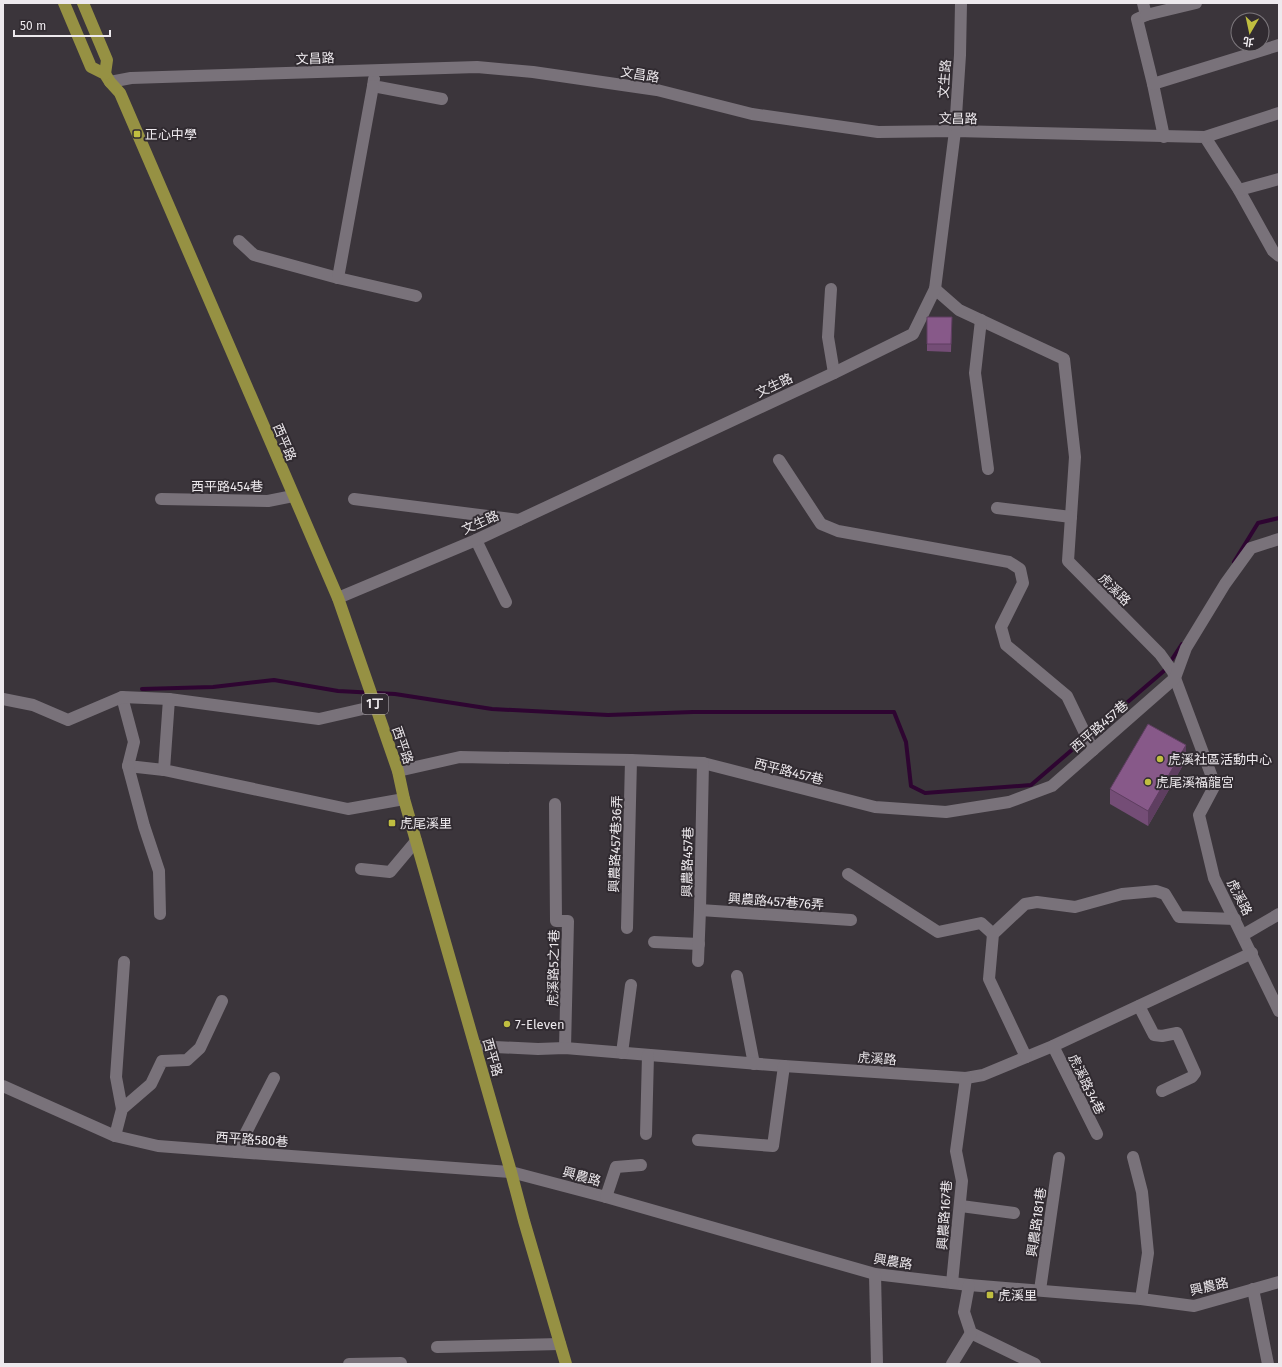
<svg xmlns="http://www.w3.org/2000/svg" width="1282" height="1367" font-family="'Fira Sans','Noto Sans TC',sans-serif">
<rect width="100%" height="100%" fill="#3b353b"/>
<g fill="none" stroke-linecap="round" stroke-linejoin="round">
<g stroke="#2e0531" stroke-width="4">
<polyline points="1234,562 1258,523 1279,518"/>
<polyline points="142,689 213,687 274,680 338,691 395,694 492,709 608,715 693,712 894,712 906,742 911,786 925,793 1031,785 1165,670 1182,644"/>
</g>
<g stroke="#79727a" stroke-width="12">
<polyline points="1143,3 1146,15 1137,19 1153,84 1164,137"/>
<polyline points="1146,15 1196,3"/>
<polyline points="374,79 373,86 442,99"/>
<polyline points="110,82 131,78 477,67 533,72 657,90 752,114 878,132 955,131 1205,137 1239,190 1273,251 1279,256"/>
<polyline points="1153,84 1279,45"/>
<polyline points="1205,137 1279,113"/>
<polyline points="1239,190 1279,179"/>
<polyline points="239,241 254,255 338,278 416,296"/>
<polyline points="338,278 373,86"/>
<polyline points="831,289 828,337 834,373"/>
<polyline points="935,289 959,310 1064,359 1075,457 1068,561 1160,654 1173,672 1175,678 1215,785 1199,815 1214,878 1279,1011"/>
<polyline points="981,320 975,373 988,469"/>
<polyline points="779,460 821,524 838,531 1009,562 1020,569 1023,583 1001,627 1006,645 1067,696 1093,750"/>
<polyline points="161,499 268,501 293,496"/>
<polyline points="354,499 519,520"/>
<polyline points="997,508 1071,517"/>
<polyline points="476,540 506,602"/>
<polyline points="338,598 476,540 834,373 913,334 935,289 955,131 960,55 961,3"/>
<polyline points="122,697 134,742 128,766 164,770"/>
<polyline points="3,699 33,705 68,720 122,697 169,699"/>
<polyline points="376,706 319,719 169,699 164,770 348,809 404,799"/>
<polyline points="128,766 144,826 159,871 160,914"/>
<polyline points="398,771 460,757 631,760 703,763 875,807 946,812 1009,802 1052,786 1175,678 1186,648 1225,584 1251,548 1279,539"/>
<polyline points="555,804 556,921 568,921 565,1048"/>
<polyline points="361,869 390,872 416,841"/>
<polyline points="848,874 938,932 981,923 993,934"/>
<polyline points="700,910 851,920"/>
<polyline points="627,928 631,760"/>
<polyline points="1243,935 1279,914"/>
<polyline points="654,942 699,944"/>
<polyline points="698,961 700,910 703,763"/>
<polyline points="737,976 754,1064"/>
<polyline points="1139,1006 1154,1035 1162,1036 1177,1033 1195,1073 1192,1077 1162,1091"/>
<polyline points="475,1046 538,1049 565,1048 784,1066 966,1078 983,1075 1053,1046 1252,953"/>
<polyline points="1053,1046 1097,1134"/>
<polyline points="622,1053 631,985"/>
<polyline points="1026,1057 989,979 993,934 1025,904 1037,902 1075,907 1122,894 1156,891 1165,894 1179,917 1235,919"/>
<polyline points="3,1086 115,1136 158,1146 236,1152 511,1172 606,1197 875,1274 969,1285 1141,1299 1194,1306 1279,1282"/>
<polyline points="122,1109 116,1077 124,962"/>
<polyline points="646,1134 648,1055"/>
<polyline points="115,1136 122,1109 151,1084 162,1061 187,1060 200,1048 222,1001"/>
<polyline points="698,1140 773,1146 784,1066"/>
<polyline points="236,1152 274,1078"/>
<polyline points="1133,1157 1142,1192 1148,1253 1141,1299"/>
<polyline points="606,1197 616,1167 641,1165"/>
<polyline points="961,1206 1014,1213"/>
<polyline points="875,1274 877,1364"/>
<polyline points="952,1283 962,1181 956,1151 966,1078"/>
<polyline points="969,1285 964,1312 971,1333 1035,1364"/>
<polyline points="1253,1289 1268,1364"/>
<polyline points="1040,1290 1059,1158"/>
<polyline points="437,1347 560,1344"/>
<polyline points="349,1364 401,1363 401,1364"/>
<polyline points="952,1364 971,1333"/>
</g>
<g stroke="#969143" stroke-width="12">
<polyline points="64,3 91,67 105,74 110,82 120,93 338,598 398,771 404,799 511,1172 524,1221 566,1364"/>
<polyline points="83,3 107,60 105,74"/>
</g>
</g>
<g fill="#744d76">
<polygon points="927,317 952,317 951,352 927,351"/>
<polygon points="1186,760 1148,826 1110,804 1110,789"/>
</g>
<polygon fill="#5e3e60" points="1186,745 1186,760 1148,826 1148,811"/>
<g fill="#875989" stroke="#5e3e60">
<polygon points="927,317 952,317 951,344 927,344"/>
<polygon points="1148,724 1186,745 1148,811 1110,789"/>
</g>
<g fill="#c0be40" stroke="#312b31" stroke-width="1.5">
<rect x="133" y="130" width="8" height="8" rx="2"/>
<circle cx="1160" cy="759" r="4"/>
<circle cx="1148" cy="782" r="4"/>
<rect x="388" y="819" width="8" height="8" rx="2"/>
<circle cx="507" cy="1024" r="4"/>
<rect x="986" y="1291" width="8" height="8" rx="2"/>
</g>
<g text-anchor="middle" stroke-width="4" stroke-linejoin="round" paint-order="stroke">
<rect fill="#312b31" stroke="#b5b0b5" stroke-width="1" x="362" y="694" width="26" height="20" rx="3"/>
<g font-size="12" font-weight="bold" fill="#ede9ed">
<text x="375" y="708">1丁</text>
</g>
<g font-size="13" fill="#ede9ed" stroke="#312b31">
<text transform="translate(315 58) rotate(-2)" y="5">文昌路</text>
<text transform="translate(640 74) rotate(9)" y="5">文昌路</text>
<text transform="translate(944 79) rotate(-86)" y="5">文生路</text>
<text transform="translate(958 118) rotate(1)" y="5">文昌路</text>
<text transform="translate(774 385) rotate(-25)" y="5">文生路</text>
<text transform="translate(285 442) rotate(67)" y="5">西平路</text>
<text x="227" y="491">西平路454巷</text>
<text transform="translate(480 522) rotate(-24)" y="5">文生路</text>
<text transform="translate(1115 589) rotate(45)" y="5">虎溪路</text>
<text transform="translate(1099 726) rotate(-41)" y="5">西平路457巷</text>
<text transform="translate(403 745) rotate(71)" y="5">西平路</text>
<text transform="translate(789 771) rotate(14)" y="5">西平路457巷</text>
<text transform="translate(615 844) rotate(-88)" y="5">興農路457巷36弄</text>
<text transform="translate(687 862) rotate(-89)" y="5">興農路457巷</text>
<text transform="translate(1240 897) rotate(63)" y="5">虎溪路</text>
<text transform="translate(776 901) rotate(4)" y="5">興農路457巷76弄</text>
<text transform="translate(553 968) rotate(-89)" y="5">虎溪路5之1巷</text>
<text transform="translate(493 1057) rotate(74)" y="5">西平路</text>
<text transform="translate(877 1058) rotate(4)" y="5">虎溪路</text>
<text transform="translate(1087 1084) rotate(64)" y="5">虎溪路34巷</text>
<text transform="translate(252 1139) rotate(4)" y="5">西平路580巷</text>
<text transform="translate(582 1176) rotate(15)" y="5">興農路</text>
<text transform="translate(944 1215) rotate(-86)" y="5">興農路167巷</text>
<text transform="translate(1036 1222) rotate(-82)" y="5">興農路181巷</text>
<text transform="translate(893 1261) rotate(9)" y="5">興農路</text>
<text transform="translate(1209 1286) rotate(-13)" y="5">興農路</text>
</g>
<g font-size="13" fill="#ede9ed" stroke="#312b31" text-anchor="start">
<text x="145" y="139">正心中學</text>
<text x="1168" y="764">虎溪社區活動中心</text>
<text x="1156" y="787">虎尾溪福龍宮</text>
<text x="400" y="828">虎尾溪里</text>
<text x="515" y="1029">7-Eleven</text>
<text x="998" y="1300">虎溪里</text>
</g>
</g>
<rect width="1282" height="1367" fill="none" stroke="#ede9ed" stroke-width="8"/>
<g transform="translate(1250 32) rotate(189)"><circle r="19" fill="#312b31" stroke="#7c777c"/>
<path d="M0-3L7 15L0 10L-7 15Z" fill="#c0be40"/>
<text y="-6" font-size="11" font-weight="bold" text-anchor="middle" fill="#ede9ed">北</text>
</g>
<path d="M14 30v6h96v-6" fill="none" stroke="#ede9ed" stroke-width="2"/>
<text x="20" y="30" font-size="12" fill="#ede9ed" stroke="#312b31" stroke-width="3" paint-order="stroke">50 m</text>
</svg>
